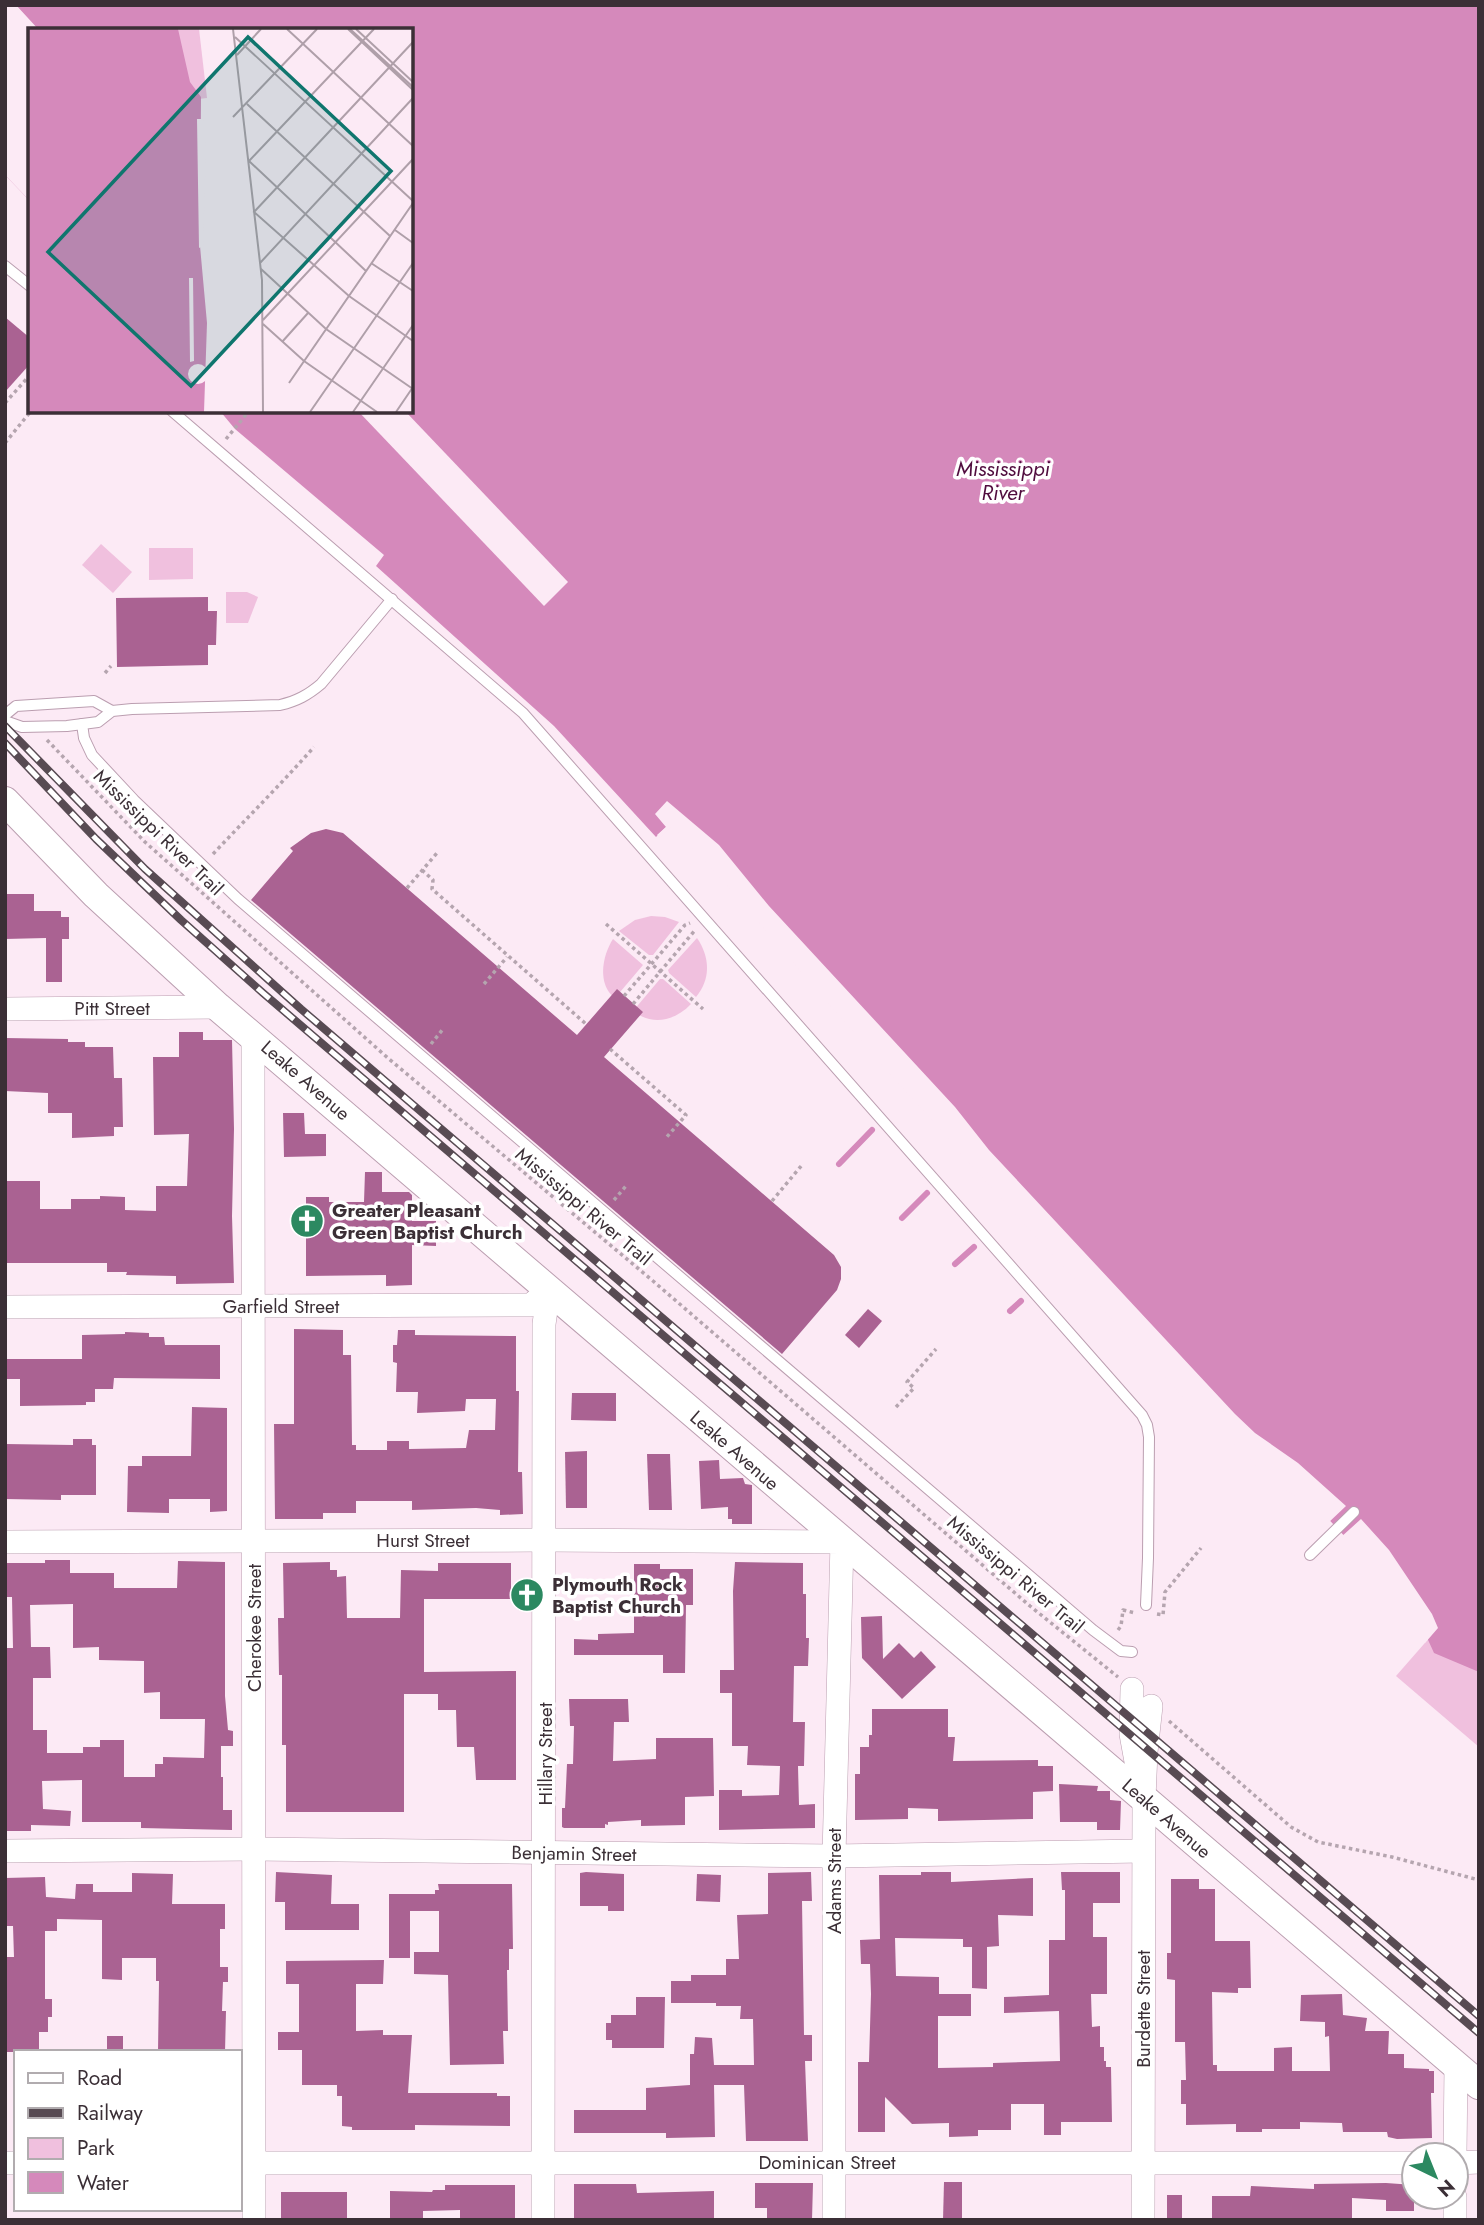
<svg xmlns="http://www.w3.org/2000/svg" width="1484" height="2225" font-family="Jost,sans-serif">
<rect width="100%" height="100%" fill="#fceaf5"/>
<g fill="#f0c0de">
<polygon points="101,544 132,572 113,593 82,565"/>
<polygon points="193,548 193,579 149,580 149,548"/>
<polygon points="226,592 247,592 258,597 248,623 226,623"/>
<polygon points="651,916 665,917 679,922 653,955 649,955 619,931 635,920"/>
<path d="M 697,938 C 710,957 711,979 696,997 L 669,973 L 668,970 Z"/>
<path d="M 613,939 L 643,965 L 615,998 C 597,985 602,956 613,939 Z"/>
<path d="M 660,979 L 663,979 L 691,1004 C 675,1021 652,1026 633,1011 Z"/>
<polygon points="1438,1628 1479,1639 1479,1747 1396,1676"/>
</g>
<polygon fill="#d589bb" points="5,5 1479,5 1479,1672 1434,1653 1419,1620 1382,1576 672,821 656,837 554,726 376,566 384,555 235,429 220,411 411,411 411,30 30,30 30,201 5,175"/>
<g fill="#fceaf5">
<polygon points="7,5 16,5 39,30 30,30 30,201 5,175"/>
<polygon points="358,411 405,411 568,582 544,606"/>
<polygon points="667,801 719,845 769,906 955,1107 989,1150 1235,1414 1255,1433 1298,1463 1346,1506 1327,1524 1311,1509 1261,1470 1182,1396 998,1195 832,1008 726,884 672,826 660,838 657,835 666,827 655,814"/>
<polygon points="1361,1519 1389,1550 1432,1614 1438,1628 1425,1643 1416,1621 1379,1579 1340,1538"/>
</g>
<g fill="none" stroke-linecap="round" stroke-linejoin="round">
<g stroke="#d589bb" stroke-width="6">
<polyline points="839,1164 872,1130"/>
<polyline points="902,1218 927,1193"/>
<polyline points="955,1264 974,1247"/>
<polyline points="1010,1311 1021,1301"/>
</g>
</g>
<g fill="#aa6292" fill-rule="evenodd">
<polygon points="5,317 30,338 30,364 5,392"/>
<polygon points="208,597 208,611 217,611 216,645 208,645 208,665 117,667 116,598"/>
<polygon points="326,829 343,833 577,1035 617,989 643,1012 604,1057 834,1255 841,1267 841,1279 837,1290 782,1354 251,900 293,851 290,848 311,833"/>
<polygon points="5,894 34,894 34,911 61,911 61,917 69,917 69,939 62,939 62,982 46,982 46,938 5,939"/>
<polygon points="179,1032 203,1032 203,1040 232,1040 234,1129 232,1216 234,1283 176,1284 176,1276 126,1275 127,1272 107,1272 107,1263 5,1263 5,1181 40,1181 40,1209 71,1209 71,1199 100,1199 100,1196 125,1197 125,1210 156,1211 156,1186 187,1186 189,1134 154,1135 153,1057 179,1057"/>
<polygon points="5,1038 68,1039 68,1042 85,1042 85,1047 113,1047 114,1078 122,1078 123,1127 114,1127 114,1136 72,1138 72,1113 48,1113 48,1093 5,1091"/>
<polygon points="283,1113 304,1113 305,1134 326,1134 326,1156 284,1157"/>
<polygon points="365,1172 382,1172 382,1192 409,1192 412,1195 412,1221 436,1221 436,1246 412,1245 412,1285 386,1286 386,1275 306,1276 306,1197 329,1197 329,1202 364,1202"/>
<polygon points="868,1309 882,1321 859,1348 845,1335"/>
<polygon points="294,1329 343,1330 343,1355 351,1355 352,1445 356,1445 356,1450 387,1450 387,1441 409,1441 409,1449 466,1448 469,1430 495,1430 496,1399 466,1399 465,1411 417,1413 418,1392 396,1392 397,1363 393,1362 393,1345 397,1345 398,1330 415,1330 415,1335 516,1336 516,1391 519,1391 518,1472 522,1472 523,1514 500,1515 500,1510 476,1508 412,1510 412,1501 356,1501 356,1513 323,1513 323,1519 275,1519 274,1424 294,1424"/>
<polygon points="125,1332 149,1333 149,1337 164,1337 165,1345 220,1345 220,1379 114,1378 113,1389 95,1389 95,1402 86,1402 86,1405 20,1406 20,1379 5,1379 5,1359 82,1359 82,1335 125,1334"/>
<polygon points="572,1393 616,1393 616,1421 571,1420"/>
<polygon points="192,1407 227,1408 227,1511 210,1512 210,1499 169,1499 169,1513 127,1512 128,1466 142,1466 142,1456 191,1456"/>
<polygon points="73,1439 92,1439 92,1445 96,1445 96,1495 61,1495 61,1500 5,1499 5,1444 73,1445"/>
<polygon points="587,1451 587,1508 566,1508 565,1452"/>
<polygon points="647,1454 670,1454 672,1510 649,1510"/>
<polygon points="719,1460 720,1479 743,1478 745,1484 752,1485 752,1524 732,1524 732,1519 728,1519 728,1507 701,1509 699,1461"/>
<path d="M 45,1560 L 70,1560 L 70,1573 L 114,1573 L 114,1588 L 177,1588 L 178,1561 L 225,1562 L 225,1696 L 228,1730 L 233,1731 L 233,1746 L 221,1746 L 221,1777 L 223,1777 L 223,1810 L 232,1810 L 232,1830 L 141,1828 L 141,1822 L 82,1822 L 82,1780 L 42,1781 L 43,1809 L 71,1811 L 70,1826 L 31,1825 L 31,1831 L 5,1831 L 5,1648 L 13,1648 L 12,1597 L 5,1597 L 5,1563 L 45,1563 ZM 73,1604 L 73,1648 L 99,1647 L 99,1660 L 144,1661 L 144,1693 L 160,1692 L 160,1719 L 205,1719 L 204,1758 L 163,1757 L 163,1764 L 155,1764 L 155,1777 L 124,1777 L 124,1740 L 100,1740 L 100,1747 L 83,1747 L 83,1753 L 47,1753 L 47,1730 L 33,1730 L 33,1678 L 51,1678 L 50,1647 L 31,1647 L 30,1605 Z"/>
<polygon points="330,1562 330,1570 337,1570 337,1577 346,1576 347,1618 400,1618 401,1570 438,1571 438,1563 511,1563 511,1599 424,1599 424,1672 516,1671 516,1780 476,1780 474,1747 457,1747 456,1710 438,1710 438,1694 404,1694 404,1812 286,1812 286,1745 282,1745 282,1675 279,1675 278,1618 284,1618 283,1563"/>
<polygon points="735,1562 803,1563 803,1594 806,1594 806,1638 809,1638 808,1666 794,1666 793,1722 805,1722 804,1766 798,1766 799,1805 815,1804 815,1828 719,1830 719,1790 742,1790 742,1796 779,1795 780,1766 747,1765 748,1746 732,1746 732,1693 720,1693 720,1670 734,1670 733,1591"/>
<polygon points="634,1564 660,1564 660,1569 693,1569 693,1605 686,1605 685,1673 663,1673 663,1655 574,1655 574,1639 598,1640 598,1634 634,1633"/>
<polygon points="882,1616 883,1659 899,1643 914,1658 921,1651 936,1667 902,1699 862,1658 861,1617"/>
<polygon points="569,1699 628,1699 629,1722 614,1722 613,1761 656,1759 656,1738 713,1738 714,1796 685,1797 685,1825 641,1826 641,1820 608,1822 608,1825 605,1824 605,1828 564,1828 562,1827 562,1808 565,1808 567,1764 573,1764 574,1726 570,1726"/>
<polygon points="872,1709 948,1709 948,1737 955,1737 953,1761 1038,1760 1038,1766 1053,1766 1053,1791 1033,1792 1033,1819 938,1821 938,1809 908,1808 908,1819 855,1820 855,1774 860,1774 860,1747 869,1747 869,1735 872,1735"/>
<polygon points="1059,1784 1098,1786 1097,1791 1110,1791 1110,1800 1121,1801 1120,1830 1097,1830 1097,1822 1060,1822"/>
<polygon points="276,1872 332,1875 331,1904 359,1904 359,1930 285,1930 285,1902 275,1902"/>
<polygon points="586,1872 624,1874 624,1911 608,1911 608,1906 580,1906 580,1873"/>
<polygon points="811,1872 812,1901 802,1901 804,2035 812,2035 812,2061 805,2061 808,2141 746,2141 744,2085 714,2085 715,2137 666,2138 666,2133 574,2133 574,2110 646,2110 646,2088 690,2085 690,2054 694,2054 695,2037 712,2038 714,2065 754,2065 753,2019 740,2019 741,2006 716,2006 716,2003 671,2003 671,1981 691,1981 691,1975 726,1975 726,1959 739,1959 737,1915 768,1914 768,1873"/>
<polygon points="921,1872 951,1872 951,1882 1033,1878 1033,1916 998,1915 999,1946 987,1947 987,1989 972,1988 972,1947 963,1947 963,1939 895,1938 896,1976 939,1977 939,1994 971,1994 971,2016 938,2016 938,2068 993,2067 993,2063 1060,2061 1059,2011 1004,2013 1004,1997 1049,1995 1049,1940 1065,1940 1065,1890 1062,1890 1061,1872 1120,1872 1120,1903 1093,1903 1093,1937 1107,1937 1107,1994 1091,1994 1092,2027 1100,2026 1100,2047 1104,2047 1104,2061 1106,2061 1106,2067 1111,2067 1112,2122 1061,2122 1061,2135 1044,2135 1044,2104 1011,2104 1011,2130 978,2130 978,2136 949,2137 949,2123 912,2124 885,2097 885,2132 858,2132 858,2062 869,2062 871,1994 870,1964 861,1964 860,1940 880,1939 879,1875 921,1875"/>
<polygon points="132,1873 173,1874 172,1904 225,1904 225,1929 220,1929 220,1967 228,1967 228,1982 223,1982 222,2011 226,2011 225,2052 158,2052 159,1981 156,1981 156,1958 122,1958 122,1980 102,1979 102,1920 57,1919 57,1931 45,1931 45,1999 52,1999 52,2017 48,2017 48,2032 39,2032 39,2052 5,2052 5,1957 14,1957 13,1926 5,1926 5,1878 45,1877 46,1897 75,1899 76,1884 93,1884 93,1892 132,1892"/>
<polygon points="697,1874 721,1875 720,1902 696,1901"/>
<polygon points="1171,1879 1199,1879 1199,1889 1215,1889 1215,1941 1250,1941 1251,1988 1238,1988 1238,1993 1212,1992 1213,2065 1217,2065 1217,2071 1274,2071 1274,2048 1292,2047 1292,2071 1330,2071 1329,2036 1325,2037 1325,2022 1300,2021 1301,1995 1342,1994 1343,2015 1367,2018 1365,2031 1389,2031 1388,2054 1404,2054 1404,2068 1429,2069 1429,2071 1434,2071 1434,2093 1431,2093 1432,2138 1397,2139 1388,2137 1387,2132 1343,2132 1342,2123 1300,2122 1300,2129 1262,2129 1262,2132 1236,2132 1236,2124 1186,2125 1186,2104 1181,2104 1181,2080 1186,2080 1185,2042 1175,2042 1175,1980 1167,1979 1167,1953 1171,1953"/>
<polygon points="438,1884 512,1884 513,1949 509,1949 509,1970 507,1970 508,2031 503,2031 504,2064 450,2065 448,1975 414,1974 414,1952 439,1952 439,1911 410,1911 410,1958 389,1958 389,1894 435,1894 435,1890 439,1890"/>
<polygon points="384,1960 383,1984 356,1984 356,2031 383,2030 383,2035 412,2035 408,2093 497,2093 497,2096 510,2096 510,2126 415,2125 415,2130 352,2130 352,2127 342,2126 342,2096 337,2096 337,2085 302,2085 302,2050 278,2050 278,2032 299,2032 299,1984 286,1984 286,1961"/>
<polygon points="636,1997 665,1997 664,2048 612,2048 612,2040 606,2040 606,2023 611,2023 611,2015 636,2015"/>
<rect x="107" y="2036" width="16" height="16"/>
<polygon points="944,2182 962,2182 962,2220 943,2220"/>
<polygon points="755,2183 813,2183 812,2220 767,2220 767,2208 755,2208"/>
<polygon points="1386,2183 1414,2185 1414,2211 1386,2211 1386,2200 1352,2198 1352,2220 1212,2220 1212,2196 1250,2196 1251,2186 1314,2189 1314,2184"/>
<polygon points="574,2184 636,2184 637,2193 714,2191 714,2220 574,2220"/>
<polygon points="445,2185 515,2185 515,2220 460,2220 460,2210 423,2211 423,2220 390,2220 390,2191 432,2192 433,2190 445,2190"/>
<rect x="281" y="2192" width="66" height="28"/>
<rect x="1167" y="2195" width="15" height="25"/>
</g>
<g fill="none" stroke-linecap="round" stroke-linejoin="round">
<g stroke="#bb9eb0" stroke-width="12">
<g id="service">
<polyline points="5,266 30,286"/>
<polyline points="172,411 523,713 1142,1415 1147,1425 1149,1437 1148,1558 1146,1605"/>
<polyline points="5,715 16,706 94,701 112,711"/>
<path d="M 5,721 L 22,727 L 67,726 L 98,722 L 112,711 L 132,709 L 280,705 C 297,701 308,695 321,684 L 392,599"/>
<polyline points="82,724 84,738 92,755 134,800 238,899 1093,1630 1121,1651 1132,1652"/>
<polyline points="1310,1555 1354,1512"/>
</g>
</g>
<g stroke="#bb9eb0" stroke-width="24">
<g id="minor">
<polyline points="5,1009 218,1007"/>
<polyline points="253,1036 254,2220"/>
<polyline points="5,1307 531,1305 549,1289"/>
<polyline points="5,1542 544,1540 842,1542 834,1856 834,2220"/>
<polyline points="1132,1689 1131,1734 1137,1767"/>
<polyline points="5,1851 254,1849 834,1856 1143,1851"/>
<polyline points="1455,2155 1456,2066"/>
<polyline points="5,2163 16,2163"/>
<polyline points="240,2163 1414,2163"/>
<polyline points="1456,2163 1479,2162"/>
<polyline points="1455,2197 1455,2220"/>
<polyline points="543,2220 544,1324 549,1289"/>
<polyline points="1143,2220 1144,1798 1146,1752 1151,1706"/>
</g>
</g>
<g stroke="#bb9eb0" stroke-width="30">
<polyline id="tertiary" points="5,801 96,895 218,1007 1479,2085"/>
</g>
<g stroke="#b5a5af" stroke-width="3.5" stroke-dasharray="3.5 3.5" stroke-linecap="butt">
<polyline points="5,403 30,375"/>
<polyline points="226,439 249,411"/>
<polyline points="5,443 31,411"/>
<polyline points="105,673 111,666"/>
<polyline points="47,740 145,842 389,1059 653,1281 1030,1606 1118,1677"/>
<path d="M 213,854 C 247,818 281,784 314,747"/>
<polyline points="422,870 433,880 432,889 586,1024"/>
<polyline points="407,888 437,853"/>
<polyline points="606,924 703,1009"/>
<polyline points="484,984 507,957"/>
<polyline points="624,996 685,925 690,923"/>
<polyline points="633,1004 696,929"/>
<polyline points="431,1044 443,1029"/>
<polyline points="610,1049 686,1115 665,1139"/>
<polyline points="614,1200 626,1186"/>
<polyline points="772,1201 802,1165"/>
<polyline points="896,1407 914,1388 907,1382 936,1349"/>
<polyline points="1157,1614 1163,1615 1165,1592 1201,1548"/>
<polyline points="1118,1630 1121,1626 1123,1610 1135,1613"/>
<polyline points="1169,1721 1291,1827 1318,1842 1392,1857 1479,1880"/>
</g>
<use href="#service" stroke="#fff" stroke-width="10"/>
<use href="#minor" stroke="#fff" stroke-width="23"/>
<use href="#tertiary" stroke="#fff" stroke-width="28"/>
<g stroke="#584b53" stroke-width="8">
<g id="rail">
<polyline points="5,726 145,869 301,1009 1479,2016"/>
<polyline points="5,743 96,839 181,920 263,993 1479,2033"/>
</g>
</g>
<use href="#rail" stroke="#fff" stroke-width="5" stroke-dasharray="16" stroke-linecap="butt"/>
</g>
<defs>
<g id="church-disc" transform="scale(1.75)"><circle r="9.5" fill="#2c8961" stroke="#fff"/><path d="M-1.2-6h2.4v3.5h3.3v2.4h-3.3V6h-2.4V-.1h-3.3v-2.4h3.3Z" fill="#fff"/></g>
</defs>
<g fill-rule="evenodd">
<use href="#church-disc" x="307" y="1221"/>
<use href="#church-disc" x="527" y="1595"/>
</g>
<g text-anchor="middle" stroke-width="7" stroke-linejoin="round" paint-order="stroke">
<g font-size="19" fill="#3b2f36" stroke="#fff">
<text transform="translate(159 832) rotate(44)" y="7">Mississippi River Trail</text>
<text x="112" y="1015">Pitt Street</text>
<text transform="translate(306 1080) rotate(41)" y="7">Leake Avenue</text>
<text transform="translate(584 1206) rotate(40)" y="7">Mississippi River Trail</text>
<text x="281" y="1313">Garfield Street</text>
<text transform="translate(735 1450) rotate(41)" y="7">Leake Avenue</text>
<text x="423" y="1547">Hurst Street</text>
<text transform="translate(1016 1574) rotate(40)" y="7">Mississippi River Trail</text>
<text transform="translate(254 1628) rotate(-90)" y="7">Cherokee Street</text>
<text transform="translate(545 1754) rotate(-90)" y="7">Hillary Street</text>
<text transform="translate(1167 1818) rotate(41)" y="7">Leake Avenue</text>
<text transform="translate(574 1853) rotate(1)" y="7">Benjamin Street</text>
<text transform="translate(834 1881) rotate(-90)" y="7">Adams Street</text>
<text transform="translate(1143 2009) rotate(-90)" y="7">Burdette Street</text>
<text x="827" y="2169">Dominican Street</text>
</g>
<g font-size="19" font-weight="bold" fill="#3b2f36" stroke="#fff" text-anchor="start">
<text x="332" y="1217">Greater Pleasant<tspan x="332" dy="22">Green Baptist Church</tspan></text>
<text x="552" y="1591">Plymouth Rock<tspan x="552" dy="22">Baptist Church</tspan></text>
</g>
<g font-size="21" font-style="italic" fill="#500c3e" stroke="#fff">
<text x="1003" y="476">Mississippi<tspan x="1003" dy="24">River</tspan></text>
</g>
</g>
<g transform="translate(28 28)">
<rect width="385" height="385" fill="#fceaf5"/>
<path d="M 149,1 L 171,1 L 179,70 L 171,71 L 159,58 Z" fill="#f0c0de"/>
<path d="M 0,1 L 150,1 L 162,54 L 173,69 L 172,218 L 179,295 L 176,384 L 0,384 Z" fill="#d589bb"/>
<path d="M 169,91 L 175,91 L 178,116 L 175,218 L 171,220 ZM 161,250 L 165,250 L 166,333 L 162,334 ZM160 346a10 10 0 1 1 20 0a10 10 0 1 1-20 0Z" fill="#fceaf5"/>
<path fill="none" stroke="#af9fa9" stroke-width="2" d="M 205,1 L 234,252 L 235,384M 259,1 L 385,118M 320,1 L 385,62M 322,1 L 385,59M 328,1 L 385,54M 207,9 L 385,173M 385,14 L 226,184 L 321,268 L 385,313M 209,27 L 233,1M 219,76 L 362,208M 205,89 L 289,1M 221,133 L 346,1M 221,133 L 338,243M 367,202 L 385,215M 232,235 L 385,70M 343,235 L 385,263M 233,241 L 298,301 L 385,361M 235,292 L 385,131M 235,296 L 276,333 L 349,384M 254,314 L 280,285M 261,355 L 385,175M 282,384 L 385,235M 325,384 L 385,297M 368,384 L 385,359"/>
<path fill="#0f766e" fill-opacity="0.15" stroke="#0f766e" stroke-width="3.5" d="M 220,9 L 363,143 L 163,358 L 20,224 Z"/>
<rect width="385" height="385" fill="none" stroke="#3b2f36" stroke-width="3.5"/>
</g>
<rect width="1484" height="2225" fill="none" stroke="#3b2f36" stroke-width="14"/>
<rect x="14" y="2050" width="228" height="161" fill="#ffffff" stroke="#b1acaf" stroke-width="2"/>
<rect x="28" y="2073" width="35" height="10" fill="#ffffff" stroke="#b1acaf" stroke-width="2"/>
<text x="77" y="2085" font-size="21" fill="#3b2f36">Road</text>
<rect x="28" y="2108" width="35" height="10" fill="#584b53" stroke="#b1acaf" stroke-width="2"/>
<text x="77" y="2120" font-size="21" fill="#3b2f36">Railway</text>
<rect x="28" y="2138" width="35" height="21" fill="#f0c0de" stroke="#b1acaf" stroke-width="2"/>
<text x="77" y="2155" font-size="21" fill="#3b2f36">Park</text>
<rect x="28" y="2172" width="35" height="21" fill="#d589bb" stroke="#b1acaf" stroke-width="2"/>
<text x="77" y="2190" font-size="21" fill="#3b2f36">Water</text>
<g transform="translate(1435 2176) rotate(137)"><circle r="33" fill="#ffffff" stroke="#b1acaf" stroke-width="2"/>
<path d="M0-5L12 26L0 18L-12 26Z" fill="#2c8961"/>
<text y="-10" font-size="19" font-weight="bold" text-anchor="middle" fill="#3b2f36">N</text>
</g>
</svg>
